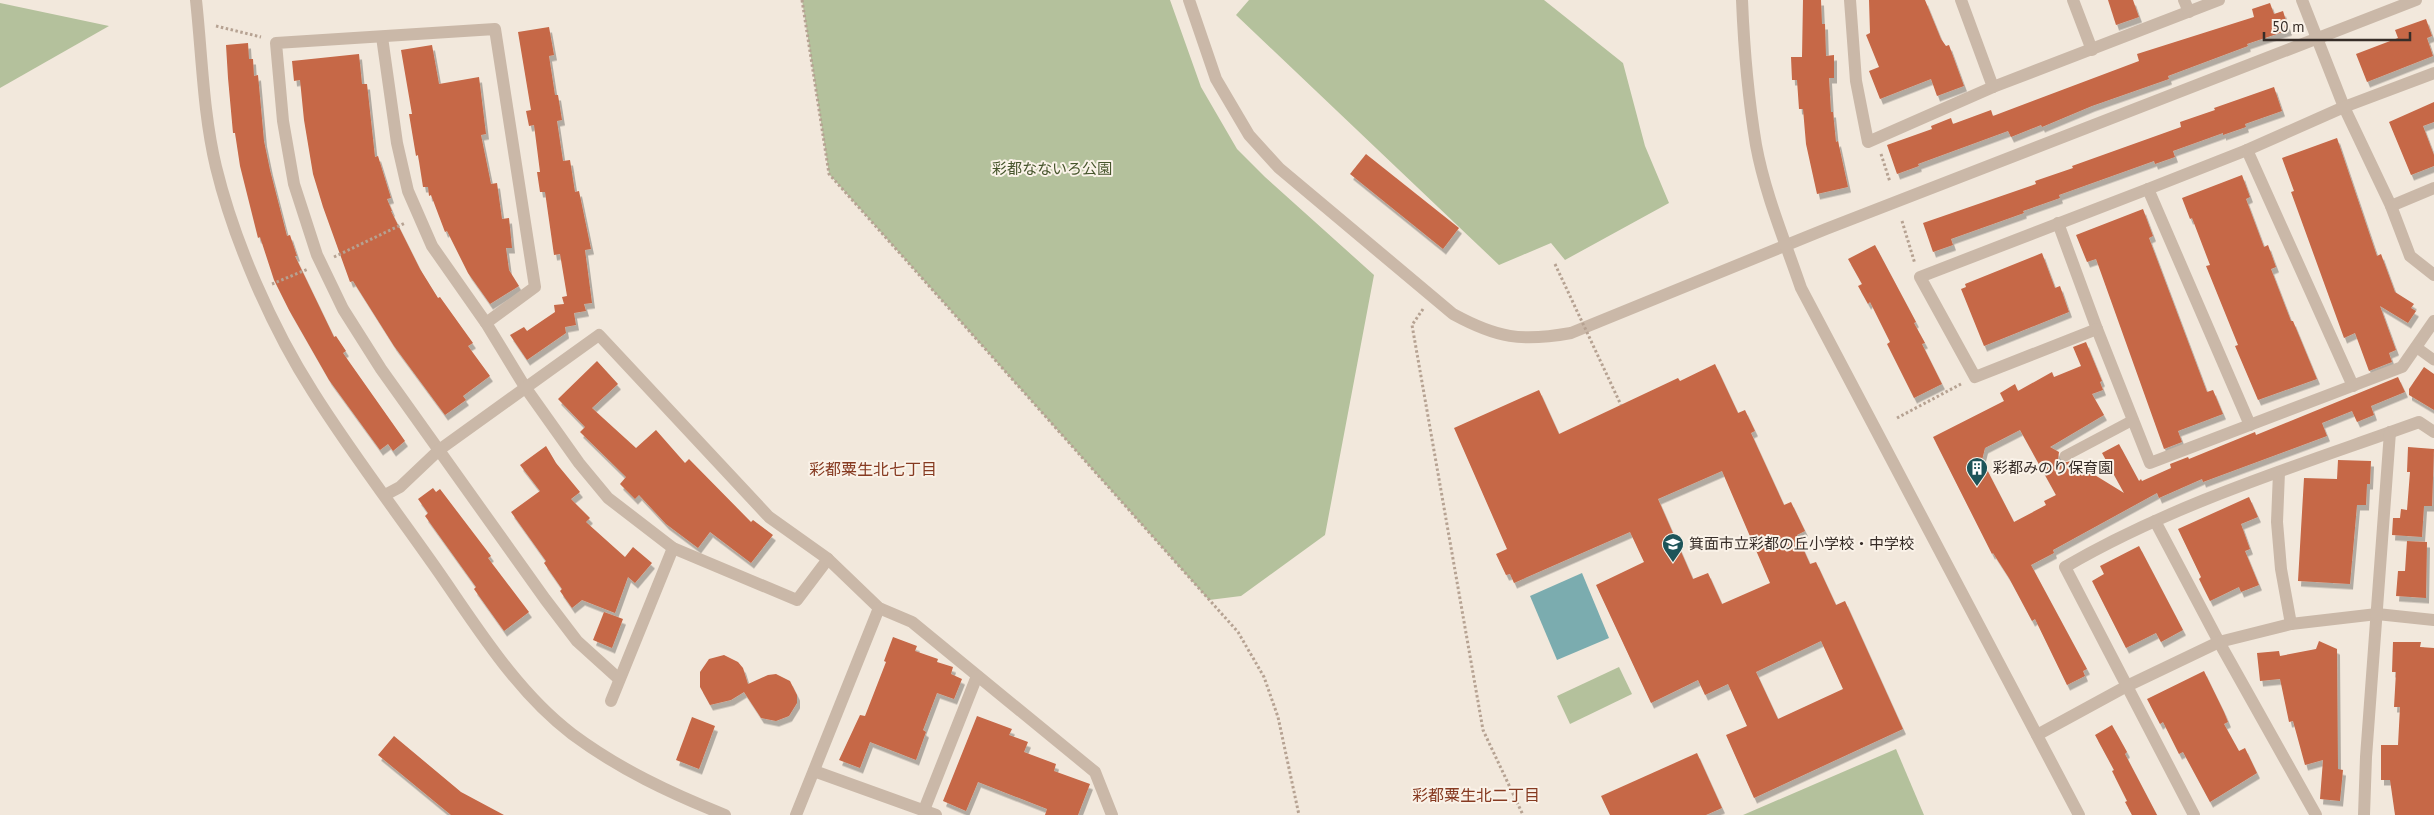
<svg xmlns="http://www.w3.org/2000/svg" width="2434" height="815" font-family="'PT Sans','Noto Sans JP',sans-serif">
<defs>
<filter id="shadow"><feDropShadow dx="3" dy="5.5" stdDeviation="0" flood-color="#0004"/></filter>
</defs>
<rect width="100%" height="100%" fill="#f2e8dc"/>
<g fill="#b4c19c">
<polygon points="802,0 1170,0 1201,87 1237,149 1265,177 1374,275 1325,535 1241,596 1209,600 829,174"/>
<polygon points="1249,0 1544,0 1623,63 1645,146 1669,203 1565,260 1551,243 1499,265 1236,15"/>
<polygon points="0,3 109,26 0,88"/>
<polygon points="1619,667 1632,694 1570,724 1557,696"/>
<polygon points="1896,749 1924,815 1743,815"/>
</g>
<polygon fill="#7bacaf" points="1582,573 1609,638 1557,660 1530,596"/>
<g fill="#c66746" fill-rule="evenodd" filter="url(#shadow)">
<polygon points="1803,0 1821,0 1822,24 1825,24 1826,56 1834,55 1834,78 1829,78 1831,112 1833,112 1836,142 1838,141 1848,187 1817,194 1806,144 1803,109 1799,109 1797,80 1792,80 1791,57 1802,57"/>
<polygon points="1869,0 1925,0 1941,39 1946,46 1949,45 1964,86 1937,96 1931,79 1880,99 1869,71 1879,67 1866,35 1870,33"/>
<polygon points="2108,0 2133,0 2139,17 2116,25"/>
<polygon points="2270,3 2274,14 2283,11 2289,30 2247,44 2248,46 2168,76 2169,79 2092,106 2042,127 2041,125 2011,137 2008,131 1918,164 1919,166 1897,174 1887,145 1932,129 1931,126 1951,118 1953,124 1991,110 1993,116 2139,61 2137,54 2254,17 2252,9"/>
<polygon points="2426,19 2432,36 2427,38 2433,56 2367,82 2356,54 2398,38 2395,30"/>
<polygon points="549,27 554,55 549,56 555,95 558,95 562,120 557,121 563,161 570,160 575,192 579,191 591,249 585,250 592,303 584,304 586,311 574,313 576,325 565,327 566,333 527,360 510,335 524,327 527,331 555,312 554,305 564,304 562,297 567,296 560,254 554,255 545,192 540,192 537,172 540,172 534,125 529,126 526,111 531,110 518,32"/>
<polygon points="248,43 249,59 253,59 254,76 258,75 264,141 270,170 287,236 290,235 297,256 295,256 334,337 336,336 346,351 343,353 405,441 393,451 388,444 380,450 329,380 289,310 274,280 260,237 258,238 240,166 235,133 233,133 228,78 226,45"/>
<polygon points="432,45 439,84 479,77 486,134 481,135 491,184 497,183 502,219 509,218 512,248 506,248 509,270 519,286 490,304 468,273 447,231 445,232 431,195 429,196 428,187 423,187 418,155 416,156 409,114 412,114 401,50"/>
<polygon points="359,54 362,84 367,84 375,157 378,156 391,198 387,199 392,211 391,211 420,269 438,298 440,297 473,343 468,346 490,376 463,396 466,400 445,415 394,346 353,281 350,282 323,207 313,174 304,120 300,80 294,81 292,61"/>
<polygon points="2274,87 2282,111 2245,124 2246,127 2223,135 2223,133 2173,151 2175,157 2155,164 2154,161 2059,195 2060,198 2023,211 2024,213 1951,239 1953,245 1933,252 1923,223 2036,184 2035,181 2073,168 2072,166 2181,127 2180,122 2215,110 2214,108"/>
<polygon points="2434,102 2434,122 2423,126 2434,155 2434,166 2411,175 2389,122"/>
<polygon points="2337,138 2377,256 2381,254 2395,292 2414,304 2411,308 2416,311 2408,323 2380,306 2396,350 2389,353 2392,362 2369,371 2355,333 2344,338 2291,192 2294,191 2282,158"/>
<polygon points="1366,154 1459,228 1443,249 1350,174"/>
<polygon points="2242,175 2250,197 2246,199 2264,247 2268,245 2276,267 2271,269 2291,321 2293,321 2317,379 2258,400 2235,346 2238,345 2206,266 2210,265 2192,218 2190,219 2182,198"/>
<polygon points="2143,209 2153,236 2149,238 2207,392 2213,390 2223,414 2178,431 2182,442 2164,449 2096,259 2087,262 2076,235"/>
<polygon points="1875,245 1916,322 1914,323 1925,343 1922,344 1942,384 1914,398 1887,344 1890,342 1870,302 1868,304 1858,286 1862,284 1848,259"/>
<polygon points="2042,253 2055,288 2060,286 2069,312 1984,346 1961,289 1966,287 1965,284"/>
<path d="M 2086,342 L 2102,381 L 2100,382 L 2103,390 L 2092,394 L 2104,415 L 2050,447 L 2059,452 L 2058,459 L 2061,463 L 2072,461 L 2124,493 L 2102,453 L 2119,444 L 2139,481 L 2141,479 L 2142,481 L 2171,468 L 2170,464 L 2188,457 L 2189,459 L 2255,432 L 2256,435 L 2398,377 L 2405,392 L 2371,406 L 2374,415 L 2357,422 L 2352,411 L 2322,423 L 2327,436 L 2203,482 L 2202,479 L 2159,498 L 2157,493 L 2053,550 L 2054,553 L 2031,565 L 2087,669 L 2083,671 L 2085,676 L 2067,685 L 2035,619 L 2032,621 L 2009,578 L 1993,553 L 1992,554 L 1933,437 L 2004,401 L 2000,393 L 2015,384 L 2018,391 L 2052,372 L 2054,377 L 2081,366 L 2073,347 ZM 2020,430 L 2056,495 L 2044,501 L 2046,505 L 2014,522 L 1982,460 L 1985,448 Z"/>
<polygon points="597,361 618,384 592,408 636,448 656,430 685,463 689,459 751,522 753,520 773,535 751,563 710,532 698,548 666,524 639,495 635,499 620,484 626,477 580,432 585,427 558,399"/>
<path d="M 1715,364 L 1738,413 L 1745,410 L 1755,431 L 1751,433 L 1784,505 L 1791,502 L 1805,531 L 1797,535 L 1810,564 L 1816,562 L 1836,605 L 1845,601 L 1903,729 L 1754,798 L 1726,735 L 1747,726 L 1728,684 L 1705,695 L 1698,680 L 1651,703 L 1596,585 L 1644,562 L 1630,532 L 1514,583 L 1510,574 L 1506,575 L 1496,554 L 1507,549 L 1454,428 L 1539,390 L 1559,434 L 1678,378 L 1680,381 ZM 1722,471 L 1770,583 L 1722,604 L 1708,573 L 1693,579 L 1658,499 ZM 1821,641 L 1843,689 L 1778,719 L 1756,672 Z"/>
<polygon points="2424,367 2434,374 2434,410 2409,395 2409,389"/>
<polygon points="546,446 556,463 580,492 571,499 590,518 586,522 625,557 633,547 652,563 635,583 628,577 615,613 582,600 572,608 560,591 562,589 544,563 546,561 511,512 540,491 520,465"/>
<polygon points="2408,447 2434,449 2432,506 2424,506 2422,537 2392,535 2393,518 2400,518 2401,509 2407,510 2410,472 2407,472"/>
<polygon points="2338,460 2371,461 2370,484 2367,484 2366,505 2357,505 2350,584 2298,581 2304,478 2337,479"/>
<polygon points="433,488 436,492 440,489 491,556 488,558 529,612 504,631 474,589 476,587 425,516 428,513 418,499"/>
<polygon points="2249,497 2258,517 2241,524 2250,549 2245,551 2259,585 2241,592 2239,587 2210,601 2199,579 2201,577 2178,529"/>
<polygon points="2407,541 2427,542 2426,598 2396,596 2398,571 2405,571"/>
<polygon points="2139,546 2183,630 2161,642 2156,633 2126,648 2092,581 2104,574 2100,566"/>
<polygon points="604,612 623,619 612,648 593,640"/>
<polygon points="893,637 917,646 915,651 938,659 937,662 953,667 951,674 962,679 954,699 937,693 923,730 926,732 916,760 870,742 860,768 839,760 860,715 865,716 886,662 884,661"/>
<polygon points="2319,641 2337,649 2338,769 2343,770 2340,801 2320,799 2323,760 2305,765 2293,721 2289,722 2280,679 2260,681 2257,653 2279,651 2280,656 2316,649"/>
<polygon points="2393,642 2421,642 2420,647 2434,648 2434,815 2395,815 2390,780 2381,780 2381,745 2398,745 2400,707 2394,707 2396,672 2392,672"/>
<polygon points="724,655 738,662 743,668 748,684 768,675 776,674 790,681 797,695 797,703 789,716 776,721 761,718 744,692 731,700 710,705 700,687 700,672 709,659"/>
<polygon points="2204,671 2224,712 2228,722 2224,724 2239,751 2245,748 2257,773 2210,802 2183,752 2179,754 2163,722 2160,724 2147,699"/>
<polygon points="977,716 1012,729 1009,735 1028,742 1024,752 1056,764 1054,771 1090,784 1078,815 1045,815 1047,809 978,782 966,811 943,801"/>
<polygon points="692,717 715,726 699,769 676,760"/>
<polygon points="2112,725 2127,752 2125,754 2157,815 2132,815 2125,802 2127,801 2112,771 2114,770 2095,735"/>
<polygon points="394,736 461,792 504,815 451,815 378,755"/>
<polygon points="1697,753 1722,808 1706,815 1610,815 1601,796"/>
</g>
<g fill="none" stroke-linecap="round" stroke-linejoin="round">
<g stroke="#b6a292" stroke-width="3" stroke-dasharray="2.5 2.5" stroke-linecap="butt">
<polyline points="802,0 829,174 1238,632 1264,677 1278,717 1299,815"/>
<polyline points="216,26 261,37"/>
<polyline points="1881,154 1890,182"/>
<polyline points="1902,221 1915,264"/>
<polyline points="334,257 405,223"/>
<polyline points="272,284 308,269"/>
<polyline points="1423,309 1412,325 1483,730 1523,815"/>
<polyline points="1897,418 1961,384"/>
</g>
<g stroke="#cab8a8" stroke-width="11">
<polyline points="2416,347 2434,360"/>
<polyline points="2065,456 2133,420"/>
</g>
<g stroke="#cab8a8" stroke-width="12">
<polyline points="1850,0 1856,81 1868,142 1993,87 2219,0"/>
<polyline points="1961,0 1993,87"/>
<polyline points="2073,0 2092,50"/>
<polyline points="2184,0 2189,12"/>
<polyline points="2302,0 2344,107 2391,206 2410,256 2434,275"/>
<polyline points="382,37 397,143 408,191 432,246 486,323 525,387 579,463 608,498 673,548 797,600 828,559"/>
<polyline points="2247,150 2353,386"/>
<polyline points="2148,189 2250,425"/>
<polyline points="2391,206 2434,188"/>
<polyline points="2058,223 2097,329 2150,463 2402,367 2434,321"/>
<polyline points="486,323 535,287 495,29 276,43 283,121 294,184 317,255 343,309 381,369 545,599 577,641 619,679"/>
<polyline points="2097,329 1975,377 1920,277 2148,189 2247,150 2344,107 2434,73"/>
<polyline points="2279,472 2277,522 2281,569 2291,624"/>
<polyline points="385,495 400,487 439,450 599,335 769,517 828,559 879,608 912,622 1095,772 1112,815"/>
<polyline points="2155,521 2219,642 2316,815"/>
<polyline points="611,701 673,548"/>
<polyline points="2037,735 2127,686 2219,642 2291,624 2377,614 2434,620"/>
<polyline points="814,771 936,815"/>
<polyline points="924,810 977,676"/>
<polyline points="796,815 879,608"/>
<path d="M 2194,815 L 2065,567 C 2174,503 2300,465 2419,422 L 2434,432"/>
<polyline points="2364,815 2366,757 2390,432"/>
</g>
<g stroke="#cab8a8" stroke-width="12">
<path d="M 196,0 C 202,55 203,113 216,167 C 234,241 272,328 313,392 C 350,451 393,507 433,564 C 474,622 514,690 572,734 C 619,769 670,793 725,815"/>
<path d="M 1189,0 L 1216,79 L 1249,135 L 1279,168 L 1453,314 C 1497,338 1521,342 1571,333 L 1826,229 L 2416,0"/>
<path d="M 1742,0 C 1744,49 1748,97 1756,145 C 1765,194 1785,241 1801,288 L 2079,815"/>
</g>
<polyline stroke="#b6a292" stroke-width="3" stroke-dasharray="2.5 2.5" stroke-linecap="butt" points="1555,264 1621,405"/>
</g>
<defs>
<g id="building-pin" transform="scale(1.125)"><path d="M0 17L-7.5 6A9.5 9.5 0 1 1 7.5 6Z" fill="#1d5459" stroke="#faf2e8"/><path d="M-4-6H4V6H1V3H-1V6H-4ZM-2.5-4.3h1.7v1.8h-1.7ZM.8-4.3h1.7v1.8H.8ZM-2.5-1h1.7V.8h-1.7ZM.8-1h1.7V.8H.8Z" fill="#fff"/></g>
<g id="school-pin" transform="scale(1.125)"><path d="M0 17L-7.5 6A9.5 9.5 0 1 1 7.5 6Z" fill="#1d5459" stroke="#faf2e8"/><path d="M0-5L7-2L0 1L-7-2ZM-4 1L0 2.5L4 1V4Q0 6-4 4Z" fill="#fff"/></g>
</defs>
<g fill-rule="evenodd">
<use href="#building-pin" x="1977" y="468"/>
<use href="#school-pin" x="1673" y="544"/>
</g>
<g text-anchor="middle" stroke-width="4" stroke-linejoin="round" paint-order="stroke">
<g font-size="15" fill="#46552c" stroke="#faf2e8">
<text x="1052" y="174">彩都なないろ公園</text>
</g>
<g font-size="15" fill="#372d28" stroke="#faf2e8" text-anchor="start">
<text x="1993" y="473">彩都みのり保育園</text>
<text x="1689" y="549">箕面市立彩都の丘小学校・中学校</text>
</g>
<g font-size="16" fill="#863a21" stroke="#faf2e8">
<text x="873" y="475">彩都粟生北七丁目</text>
<text x="1476" y="801">彩都粟生北二丁目</text>
</g>
</g>
<path d="M2264 32v8h146v-8" fill="none" stroke="#372d28" stroke-width="2.5"/>
<text x="2272" y="32" font-size="15" fill="#372d28" stroke="#faf2e8" stroke-width="4" paint-order="stroke">50 m</text>
</svg>
